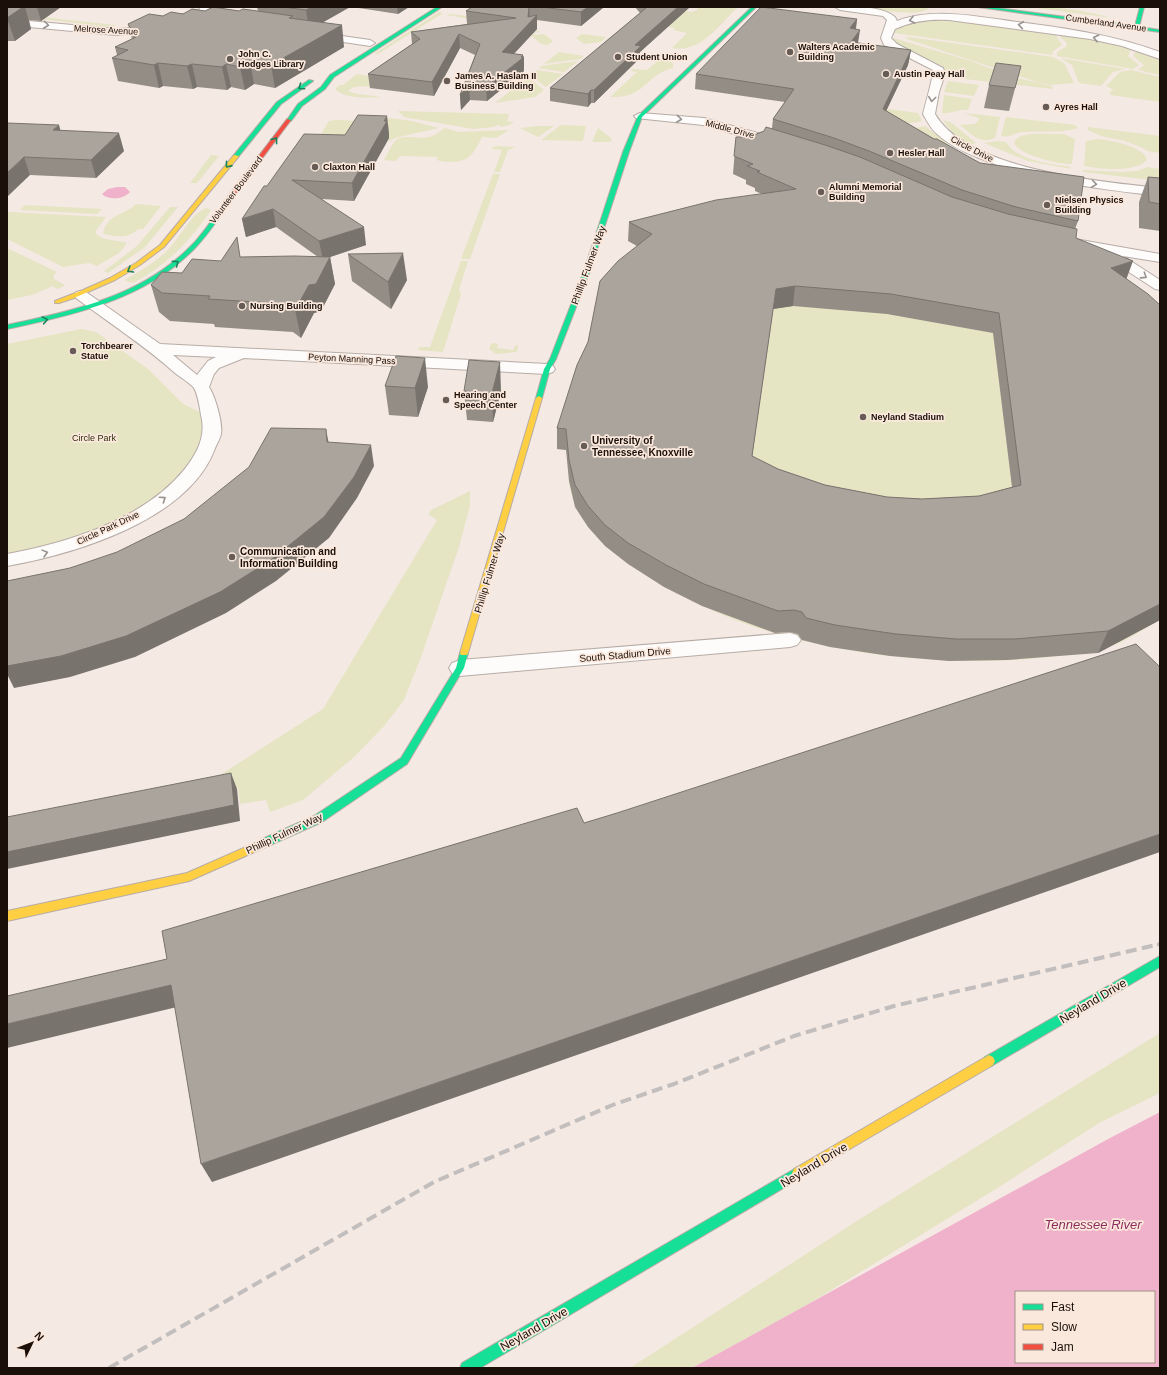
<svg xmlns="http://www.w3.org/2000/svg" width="1167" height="1375" font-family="Arial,sans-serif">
<rect width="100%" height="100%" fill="#f4e9e3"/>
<g fill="#e5e4c3">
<path d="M 698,7 L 738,7 C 720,24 700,54 672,48 L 687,33 L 673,30 L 675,28 L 668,27 L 683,11 L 692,12 L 697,10 Z"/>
<path d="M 859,7 L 928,7 L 927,10 C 911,17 877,9 859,7 Z"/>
<path d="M 1029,7 C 1058,7 1084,10 1112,18 Z"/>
<polygon points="439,12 443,13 378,54 374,54"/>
<path d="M 450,14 C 480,18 512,20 540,32 L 533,33 L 536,35 L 544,34 L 553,41 L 548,45 L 541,44 L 523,28 L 447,15 Z"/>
<polygon points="41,17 116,25 110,27 42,19"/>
<polygon points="927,19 977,24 980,21 1055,34 1062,45 1053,51 1052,55 894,33 900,25"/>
<polygon points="1060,33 1131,49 1128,56 1139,65 1133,69 1057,56 1057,52 1067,46 1066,42 1060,37"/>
<polygon points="582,34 606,37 601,42 584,44 576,38"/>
<polygon points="909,37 1053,57 1064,63 1074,83 1051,85 1040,83 904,38"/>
<polygon points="893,38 971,61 1013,77 1052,86 1053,89 947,77 942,66 895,43"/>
<polygon points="1136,51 1160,59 1160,75 1138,70 1144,65 1133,56"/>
<polygon points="559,52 584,56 580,59 544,64"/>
<path d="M 661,58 L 673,63 L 673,68 C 646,74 645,99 610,97 L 637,72 L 631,71 L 632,69 L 647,70 Z"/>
<polygon points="1060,58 1125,69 1113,72 1101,86 1079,83 1072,65"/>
<polygon points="578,61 564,72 539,68 541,66"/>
<polygon points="537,70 563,74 546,87 530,75"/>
<polygon points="1131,70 1160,77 1160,102 1110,95 1111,94 1109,92 1114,90 1106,86 1120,72"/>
<path d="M 357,74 L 376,77 L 372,87 C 363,86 354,85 348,91 C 354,95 372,95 380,97 C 368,98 346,99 336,90 L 336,88 L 340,85 L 343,85 Z"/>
<polygon points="528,77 544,90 535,97 495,103"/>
<polygon points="948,81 979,85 974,96 944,92"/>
<path d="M 944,95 L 972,99 L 968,110 C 959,109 951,114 942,113 Z"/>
<polygon points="880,108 918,113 922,121 893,126"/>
<polygon points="398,111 509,114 507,121 514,122 509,125 501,127 499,125 493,127 473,129 404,117"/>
<path d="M 964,113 L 1000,117 L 995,138 C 980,145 971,134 960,125 L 975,124 L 978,121 L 979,118 Z"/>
<polygon points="380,117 412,121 439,128 395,138 388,142 389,139 386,138 389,133"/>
<path d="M 1006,117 L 1075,125 L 1078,128 C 1059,134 1040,130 1023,132 C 1015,132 1012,138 1001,136 Z"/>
<polygon points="335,120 360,121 354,137 320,136 329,121"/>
<polygon points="943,120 952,123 976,143 968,145 954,135"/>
<polygon points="561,125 586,126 583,141 541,140"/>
<polygon points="539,126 554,126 538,137 520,128"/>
<polygon points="925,126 953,148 934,152 901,131"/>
<polygon points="1088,127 1160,136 1160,153 1147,151 1143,148 1125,141 1101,136 1088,130"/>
<path d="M 445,128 L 456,131 L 455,132 L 509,130 L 496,138 L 482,137 C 479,143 475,151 470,156 C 464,163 445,163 437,160 L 437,157 L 400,156 L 396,161 L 384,160 C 387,155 391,146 395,141 C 404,133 418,140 429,137 C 435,136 440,131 445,128 Z"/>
<polygon points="598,128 612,139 610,142 592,142"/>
<path d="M 1050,134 L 1064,134 L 1075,139 L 1072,164 C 1060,165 1019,155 1014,143 C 1017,132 1040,134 1050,134 Z"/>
<path d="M 1097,139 C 1110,140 1144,146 1147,160 C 1135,173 1099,169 1084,166 L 1086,141 Z"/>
<path d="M 997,141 L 1006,142 C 1018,161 1046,163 1070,167 L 1071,169 L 1028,161 L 984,143 Z"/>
<polygon points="496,146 516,147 508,150 500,172 494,172 502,150 492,149 493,147"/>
<polygon points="211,155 219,156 197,183 190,183"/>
<polygon points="1147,167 1160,169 1160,181 1084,172 1082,170 1123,172 1137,171"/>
<polygon points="493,174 500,174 470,259 461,259"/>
<path d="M 136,204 L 161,206 L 143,229 L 138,229 C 131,238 114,238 103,233 C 107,214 127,214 136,204 Z"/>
<polygon points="25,205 102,209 97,214 20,210"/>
<polygon points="170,207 178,207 145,247 108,273 104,271 137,246"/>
<path d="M 206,208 L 211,210 C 190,241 166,266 133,283 L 124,280 C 139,272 154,263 166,252 C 178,241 191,213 206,208 Z"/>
<path d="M 8,212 L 106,217 L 95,232 C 99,241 120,240 127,243 L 119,253 L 97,266 L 89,263 L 63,267 L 7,239 Z"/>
<polygon points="7,248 57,272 54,275 54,279 65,285 64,286 57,289 53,286 32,295 7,300"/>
<polygon points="461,261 468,261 459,290 461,294 443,352 417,350 420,347 430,347"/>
<path d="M 617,280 L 1160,334 L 1160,620 C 1145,628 1124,643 1108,647 C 1082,655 1055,656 1028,659 C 925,667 795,651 701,605 C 688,599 675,590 662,583 C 621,560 576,533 569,482 C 568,472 571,460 572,451 L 557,449 Z"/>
<polygon points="81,329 96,332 148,369 183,404 200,412 203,431 200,448 177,483 132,517 85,538 7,556 7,344"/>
<polygon points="494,343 498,344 497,348 513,350 515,346 518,345 517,352 496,354 489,349 491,344"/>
<polygon points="470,491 470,506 459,547 421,657 404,700 384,726 354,757 303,800 270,812 266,800 240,804 238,788 7,834 7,822 220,775 323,709 437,520 428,514 431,510"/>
<polygon points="1160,1033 1160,1093 1099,1123 999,1187 810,1303 692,1368 630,1368 860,1219"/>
</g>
<g fill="#f0b2cb" fill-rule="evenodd">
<path d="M 117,187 L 125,187 L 130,192 C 124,199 109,201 102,194 L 108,189 Z"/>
<path d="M 1160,1112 L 1160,1368 L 692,1368 L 1110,1138 ZM 1016,1292 L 1154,1292 L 1154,1362 L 1016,1362 Z"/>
</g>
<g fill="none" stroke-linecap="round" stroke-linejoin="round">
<g stroke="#b7aca6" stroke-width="2">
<g id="street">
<path d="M 200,7 L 210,7 C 207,15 205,24 195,21 L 193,19 L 198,15 Z"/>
<path d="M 835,7 C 854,7 881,5 895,17 L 897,21 C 935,7 978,17 1017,22 C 1066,28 1114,35 1160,52 L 1160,59 L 1122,46 L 1090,39 L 949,20 C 929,19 913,21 895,29 L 891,38 L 897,44 L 943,68 L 945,74 L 939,92 L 935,114 C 967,170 1101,182 1160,188 L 1160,196 C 1098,189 1037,182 979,158 C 964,152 949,145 937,134 C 931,129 927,121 923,114 C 925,106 934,74 933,70 L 884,45 L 881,38 L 887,20 L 883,16 L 840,10 Z"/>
<polygon points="7,19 116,29 160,26 165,29 160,32 116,35 7,25"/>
<polygon points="314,32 370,40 375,43 370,46 310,37 309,35"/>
<polygon points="640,113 704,118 786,141 788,144 782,148 703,125 636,118 634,116"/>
<polygon points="1075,239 1160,254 1160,262 1123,256 1160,280 1160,290 1155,289 1104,256 1103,252 1070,246 1068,243 1070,240"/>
<path d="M 81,291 L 86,292 L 160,344 L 547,364 L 553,366 L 555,369 L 553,372 L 547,374 L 244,358 L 219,368 L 214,374 L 209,387 C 215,396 223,423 221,434 C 220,439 216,445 214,451 C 186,521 74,554 7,566 L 7,554 C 68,543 144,519 184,470 C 196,455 205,439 202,420 C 200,411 199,397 194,388 C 189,382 181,378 175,373 C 144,345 109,323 76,298 L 74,295 L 76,292 ZM 173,355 L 216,357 L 208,361 L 197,375 Z"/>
<polygon points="790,633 797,635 801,640 797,645 790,647 460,676 452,673 449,668 452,663 460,660"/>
</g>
</g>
<g stroke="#b7aca6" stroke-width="2">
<g id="fast">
<polygon points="437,7 442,7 334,77 325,89 302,106 291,121 287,121 287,120 298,104 321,87 330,75"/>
<polygon points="752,7 756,7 642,117 629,152 590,271 556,359 550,369 542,398 539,400 537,399 536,398 544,369 550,359 584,271 623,152 638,116"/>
<polygon points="978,7 989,7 1135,26 1140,7 1144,7 1139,27 1160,30 1160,32"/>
<polygon points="309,80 313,81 281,104 238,157 234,157 234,155 277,102"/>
<path d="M 229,195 L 234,196 C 222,214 210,232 195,248 C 146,299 74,315 7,329 L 7,325 C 73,311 142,296 191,246 C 206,231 217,212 229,195 Z"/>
<polygon points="464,650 468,653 464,668 407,764 322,822 268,846 264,847 260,846 259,843 260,840 314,816 401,758 456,668 460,653"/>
<polygon points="1160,956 1160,967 993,1065 989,1067 985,1065 983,1061 985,1057"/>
<polygon points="798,1167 802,1169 804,1173 802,1177 480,1368 460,1368 462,1363"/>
</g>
</g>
<g stroke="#b7aca6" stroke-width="2">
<g id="slow">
<polygon points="234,155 239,156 164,247 140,265 115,280 74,298 59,303 55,303 55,301 83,290 110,278 136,263 160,245"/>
<polygon points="539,396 542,398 468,653 467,655 461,655 460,653 536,398"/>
<polygon points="264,839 268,840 269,843 268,846 189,881 7,921 7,911 187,873"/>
<polygon points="989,1055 993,1057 995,1061 993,1065 802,1177 798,1179 794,1177 792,1173 794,1169"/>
</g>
</g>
<g stroke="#b7aca6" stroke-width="2">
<polygon id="jam" points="287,119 291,120 233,197 229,197 229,195"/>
</g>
<use href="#street" fill="#fdfcfb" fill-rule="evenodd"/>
<use href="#fast" fill="#16e098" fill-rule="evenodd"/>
<use href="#slow" fill="#ffcf43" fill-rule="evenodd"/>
<use href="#jam" fill="#f24e42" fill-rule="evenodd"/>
<polyline stroke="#c2bebd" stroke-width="3" stroke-dasharray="8 4.5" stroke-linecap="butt" points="1157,945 1160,944"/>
<polyline stroke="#c2bebd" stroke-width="4" stroke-dasharray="11 5.5" stroke-linecap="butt" points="109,1368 434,1182 615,1104 674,1084 794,1036 894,1006 1160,944"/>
</g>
<g fill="#938d86" fill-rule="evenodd">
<polygon points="7,7 61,7 41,21 29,20 31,29 15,41 7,41"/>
<polygon points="257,7 350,7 322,23 344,47 275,88 254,84 245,90 231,87 227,90 197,87 193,89 163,86 159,88 118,81 112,58 117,55 115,47 132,39 128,24 163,16 205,11 258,11"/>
<polygon points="352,7 409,7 398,14"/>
<polygon points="472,7 604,7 581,26 537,20 537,29 514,54 523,55 524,71 487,101 470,100 461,110 460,95 475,55 460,48 434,96 370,88 368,74 412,44 411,32 467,24 466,11"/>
<polygon points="635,7 690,7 640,52 640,58 594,103 591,103 588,107 550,101 550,88 640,13"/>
<path d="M 857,19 L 856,29 L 858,43 L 911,50 L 908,65 L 886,111 L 934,139 L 1078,221 L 1075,229 L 1076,238 L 1126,279 L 1160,620 L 1098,653 L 1007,660 L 949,661 L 890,656 L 830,647 L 802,640 L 798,634 L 790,632 L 775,633 L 702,606 L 664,587 L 628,564 L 605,546 L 588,527 L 575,507 L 569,481 L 566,450 L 557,449 L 557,428 L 637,246 L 628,241 L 629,222 L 762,194 L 755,191 L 755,188 L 746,184 L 746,180 L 733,174 L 736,137 L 749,137 L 772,128 L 773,119 L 785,102 L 695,89 L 696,74 ZM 793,306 L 887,314 L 993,333 L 1012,487 L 979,496 L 922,499 L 887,497 L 825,485 L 778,469 L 752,456 L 773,309 Z"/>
<polygon points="1021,66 1009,111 984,108 989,85"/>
<polygon points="7,123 60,130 124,151 96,178 30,175"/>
<polygon points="389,133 389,138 354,201 322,199 366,245 330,257 335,284 321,311 314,313 301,338 293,332 215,327 214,324 170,321 159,312 151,285 182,273 221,261 241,257 318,257 276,227 246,237 242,219 267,186 345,135"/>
<polygon points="1148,177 1160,178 1160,231 1139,228 1139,202"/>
<polygon points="348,254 407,280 391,309 352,281"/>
<polygon points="385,386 428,387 418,417 389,415"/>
<polygon points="464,391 501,391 493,422 467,420"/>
</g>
<g fill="#78736d">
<polygon points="23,7 25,7 31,29 15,41 7,18"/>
<polygon points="37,7 61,7 41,21"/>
<polygon points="312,7 350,7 309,30 306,10"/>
<polygon points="397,7 409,7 398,14"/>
<polygon points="529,7 530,19 537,15 537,29 502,66 502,52 528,17"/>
<polygon points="588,7 604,7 581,26 581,12"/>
<polygon points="678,7 690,7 640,52 640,58 594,103 594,90 635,45"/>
<polygon points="857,19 855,33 850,28"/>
<polygon points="342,25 344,47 275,88 271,65"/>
<polygon points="860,30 858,43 851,42"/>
<polygon points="459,34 460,48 434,96 432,82"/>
<polygon points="911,50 908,65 880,124 883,109"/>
<polygon points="523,55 523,58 524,57 524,71 487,101 486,87"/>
<polygon points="250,61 254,84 245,90 240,67"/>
<polygon points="158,63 163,86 159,88 154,65"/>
<polygon points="192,64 197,87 193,89 187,66"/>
<polygon points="226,64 231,87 227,90 222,67"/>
<polygon points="469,86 470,100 461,110 460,95"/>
<polygon points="591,90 591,103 588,107 588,94"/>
<polygon points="387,116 389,133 389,138 354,201 352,183"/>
<polygon points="59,125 64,143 53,130"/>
<polygon points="119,133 124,151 96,178 91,160"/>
<polygon points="24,157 30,175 7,197 7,173"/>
<polygon points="273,209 276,227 246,237 242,219"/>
<polygon points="364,227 366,245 330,257 335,284 321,311 314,313 301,338 295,310 323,260 319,241"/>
<polygon points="403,253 407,280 391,309 388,282"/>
<polygon points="1133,261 1126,280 1111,268"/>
<polygon points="795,286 793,306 773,309 749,477 776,289"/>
<polygon points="425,358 428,387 418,417 415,388"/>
<polygon points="500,362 501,391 493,422 492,393"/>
<polygon points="326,429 330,450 327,442"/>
<polygon points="371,445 374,466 357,498 329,538 276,581 226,613 135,657 70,677 14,688 7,674 7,666"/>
<polygon points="1160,604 1160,620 1098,653 1108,631"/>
<polygon points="231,773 237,789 240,821 7,869 7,852"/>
<polygon points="1160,834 1160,852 212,1182 201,1164"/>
<polygon points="171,985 181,1006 7,1048 7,1024"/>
</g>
<g fill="#aba49c" stroke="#78736d" fill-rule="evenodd">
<polygon points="7,7 23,7 7,18"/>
<polygon points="213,7 239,11 243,9 293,16 289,18 342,25 271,65 250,61 240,67 226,64 222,67 192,64 187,66 158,63 154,65 112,58 128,50 115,47 136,37 128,24 149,14 163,16 171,12 183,14 192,9 205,11"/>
<polygon points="283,7 312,7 306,10"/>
<polygon points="472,7 529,7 528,17 537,15 502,52 523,55 521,57 524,57 486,87 469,86 460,95 480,44 459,34 432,82 368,74 420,39 411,32 516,18 466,11"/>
<polygon points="541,7 588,7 581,12"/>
<polygon points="645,7 678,7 635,45 641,46 594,90 591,90 588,94 550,88 646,8"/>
<polygon points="761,7 857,19 850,28 860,30 851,42 911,50 883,109 934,139 937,139 980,163 1084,177 1078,221 1016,207 962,190 869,151 834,138 773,119 794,89 696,74"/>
<polygon points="996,63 1021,66 1015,88 989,85"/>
<polygon points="358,115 387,116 384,121 387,121 352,183 292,180 364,227 319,241 273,209 242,219 264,186 267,186 304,134 345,135"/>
<polygon points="7,123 59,125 53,130 119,133 91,160 24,157 7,173"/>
<path d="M 766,127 L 825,145 L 860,157 L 952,197 L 1008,214 L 1077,229 L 1076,238 L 1133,261 L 1111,268 L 1148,294 L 1160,305 L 1160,604 L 1108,631 L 1015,639 L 956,639 L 896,634 L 835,625 L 806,618 L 802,612 L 794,610 L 778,611 L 704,584 L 666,565 L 628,543 L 605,525 L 588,506 L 575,485 L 569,460 L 566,429 L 557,428 L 577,365 L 588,342 L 600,281 L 618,261 L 652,234 L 629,222 L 716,200 L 796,189 L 757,172 L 760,171 L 747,166 L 753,164 L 734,156 L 736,137 L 749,137 L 764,131 ZM 795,286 L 891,294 L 999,313 L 1021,485 L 979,496 L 922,499 L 887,497 L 825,485 L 778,469 L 752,456 L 776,289 Z"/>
<polygon points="1148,177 1160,178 1160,204 1149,202"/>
<polygon points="237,237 240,257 294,256 330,257 316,284 309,285 295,310 288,304 208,299 210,296 162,293 151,285 162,272 182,273 192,259 221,261"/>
<polygon points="403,253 388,282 348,254"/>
<polygon points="396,356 425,358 415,388 385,386"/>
<polygon points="469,360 500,362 492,393 464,391"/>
<polygon points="271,428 326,429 327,442 371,445 354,477 324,517 271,560 220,592 126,636 61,656 7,666 7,581 70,568 117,552 184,519 249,467"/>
<polygon points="1136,644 1160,667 1160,834 201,1164 171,985 7,1024 7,996 167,959 162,931 577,808 584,823 617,813"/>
<polygon points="231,773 234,805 7,852 7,817"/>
</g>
<defs><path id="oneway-chevron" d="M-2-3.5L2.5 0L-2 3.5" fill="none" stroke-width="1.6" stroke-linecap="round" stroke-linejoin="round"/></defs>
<g stroke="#97928e">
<use href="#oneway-chevron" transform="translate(912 20) rotate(167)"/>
<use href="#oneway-chevron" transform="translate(46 25) rotate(7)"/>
<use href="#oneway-chevron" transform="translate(1021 25) rotate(-172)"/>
<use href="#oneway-chevron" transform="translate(1096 38) rotate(-167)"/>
<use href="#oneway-chevron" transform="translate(932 99) rotate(97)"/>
<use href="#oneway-chevron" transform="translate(679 119) rotate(6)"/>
<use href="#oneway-chevron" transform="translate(1094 184) rotate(8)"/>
<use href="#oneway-chevron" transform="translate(1144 276) rotate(33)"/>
<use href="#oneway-chevron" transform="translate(163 499) rotate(-34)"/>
<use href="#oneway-chevron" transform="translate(45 553) rotate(-15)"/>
</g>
<g stroke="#188258">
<use href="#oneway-chevron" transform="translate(301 87) rotate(145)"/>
<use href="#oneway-chevron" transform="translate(275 140) rotate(-53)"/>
<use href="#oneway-chevron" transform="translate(228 165) rotate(129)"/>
<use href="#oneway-chevron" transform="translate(176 263) rotate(-37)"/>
<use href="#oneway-chevron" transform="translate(130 270) rotate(150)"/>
<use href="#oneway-chevron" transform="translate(45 320) rotate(-11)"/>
</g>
<g fill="#665c55" stroke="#fbe8dc" stroke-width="1.5">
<circle cx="790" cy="52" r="4"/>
<circle cx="618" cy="57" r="4"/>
<circle cx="230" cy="59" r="4"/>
<circle cx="886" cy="74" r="4"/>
<circle cx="447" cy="81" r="4"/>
<circle cx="1046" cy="107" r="4"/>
<circle cx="890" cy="153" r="4"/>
<circle cx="315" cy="167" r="4"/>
<circle cx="821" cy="192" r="4"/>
<circle cx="1047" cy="205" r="4"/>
<circle cx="242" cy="306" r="4"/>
<circle cx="73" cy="351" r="4"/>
<circle cx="446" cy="400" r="4"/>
<circle cx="863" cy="417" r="4"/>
<circle cx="584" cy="446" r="4"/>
<circle cx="232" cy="557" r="4"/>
</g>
<g text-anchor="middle" stroke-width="3.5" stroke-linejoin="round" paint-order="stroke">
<g font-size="9" fill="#1a1009" stroke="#fbe8dc">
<text transform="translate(1106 23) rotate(8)" y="3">Cumberland Avenue</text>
<text transform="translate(106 30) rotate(3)" y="3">Melrose Avenue</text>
<text transform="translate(730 129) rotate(15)" y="3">Middle Drive</text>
<text transform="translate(972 149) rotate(27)" y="3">Circle Drive</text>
<text transform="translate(236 190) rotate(-53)" y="3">Volunteer Boulevard</text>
<text transform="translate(352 359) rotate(3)" y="3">Peyton Manning Pass</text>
<text transform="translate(108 528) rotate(-25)" y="3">Circle Park Drive</text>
</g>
<g font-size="9" font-weight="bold" fill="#1a1009" stroke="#fbe8dc" text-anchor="start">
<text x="798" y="50">Walters Academic<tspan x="798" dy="10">Building</tspan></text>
<text x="238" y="57">John C.<tspan x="238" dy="10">Hodges Library</tspan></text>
<text x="626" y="60">Student Union</text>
<text x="894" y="77">Austin Peay Hall</text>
<text x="455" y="79">James A. Haslam II<tspan x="455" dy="10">Business Building</tspan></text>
<text x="1054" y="110">Ayres Hall</text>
<text x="898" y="156">Hesler Hall</text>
<text x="323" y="170">Claxton Hall</text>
<text x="829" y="190">Alumni Memorial<tspan x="829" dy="10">Building</tspan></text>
<text x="1055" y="203">Nielsen Physics<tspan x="1055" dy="10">Building</tspan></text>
<text x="250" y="309">Nursing Building</text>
<text x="81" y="349">Torchbearer<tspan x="81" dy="10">Statue</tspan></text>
<text x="454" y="398">Hearing and<tspan x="454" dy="10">Speech Center</tspan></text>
<text x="871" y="420">Neyland Stadium</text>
</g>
<g font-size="9" fill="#2d300a" stroke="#fbe8dc">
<text x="94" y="441">Circle Park</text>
</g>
<g font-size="10" fill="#1a1009" stroke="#fbe8dc">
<text transform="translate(588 265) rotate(-70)" y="4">Phillip Fulmer Way</text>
<text transform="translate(489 573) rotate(-73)" y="4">Phillip Fulmer Way</text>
<text transform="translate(625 654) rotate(-5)" y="4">South Stadium Drive</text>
<text transform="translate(284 833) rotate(-25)" y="4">Phillip Fulmer Way</text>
</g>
<g font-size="10" font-weight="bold" fill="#1a1009" stroke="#fbe8dc" text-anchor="start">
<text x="592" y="444">University of<tspan x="592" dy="12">Tennessee, Knoxville</tspan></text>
<text x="240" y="555">Communication and<tspan x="240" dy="12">Information Building</tspan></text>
</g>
<g font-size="12" fill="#1a1009" stroke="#fbe8dc">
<text transform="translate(1093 1001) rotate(-31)" y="4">Neyland Drive</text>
<text transform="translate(814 1165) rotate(-31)" y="4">Neyland Drive</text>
<text transform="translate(534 1329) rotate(-30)" y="4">Neyland Drive</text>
</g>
<g font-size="13" font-style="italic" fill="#8c2c5f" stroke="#fbe8dc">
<text x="1093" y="1229">Tennessee River</text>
</g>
</g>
<rect width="1167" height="1375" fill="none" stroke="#1a1009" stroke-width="16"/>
<rect x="1015" y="1291" width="140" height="72" fill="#fbe8dc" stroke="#a19288"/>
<rect x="1023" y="1304" width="20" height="6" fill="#16e098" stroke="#a19288"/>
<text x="1051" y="1311" font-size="12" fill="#1a1009">Fast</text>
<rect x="1023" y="1324" width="20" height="6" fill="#ffcf43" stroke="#a19288"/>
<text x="1051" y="1331" font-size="12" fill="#1a1009">Slow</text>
<rect x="1023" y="1344" width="20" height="6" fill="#f24e42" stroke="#a19288"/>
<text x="1051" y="1351" font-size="12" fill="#1a1009">Jam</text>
<g transform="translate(32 1343) rotate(47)" stroke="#fbe8dc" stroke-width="3" paint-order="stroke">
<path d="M0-3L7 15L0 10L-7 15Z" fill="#1a1009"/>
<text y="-6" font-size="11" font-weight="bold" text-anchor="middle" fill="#1a1009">N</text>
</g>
</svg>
